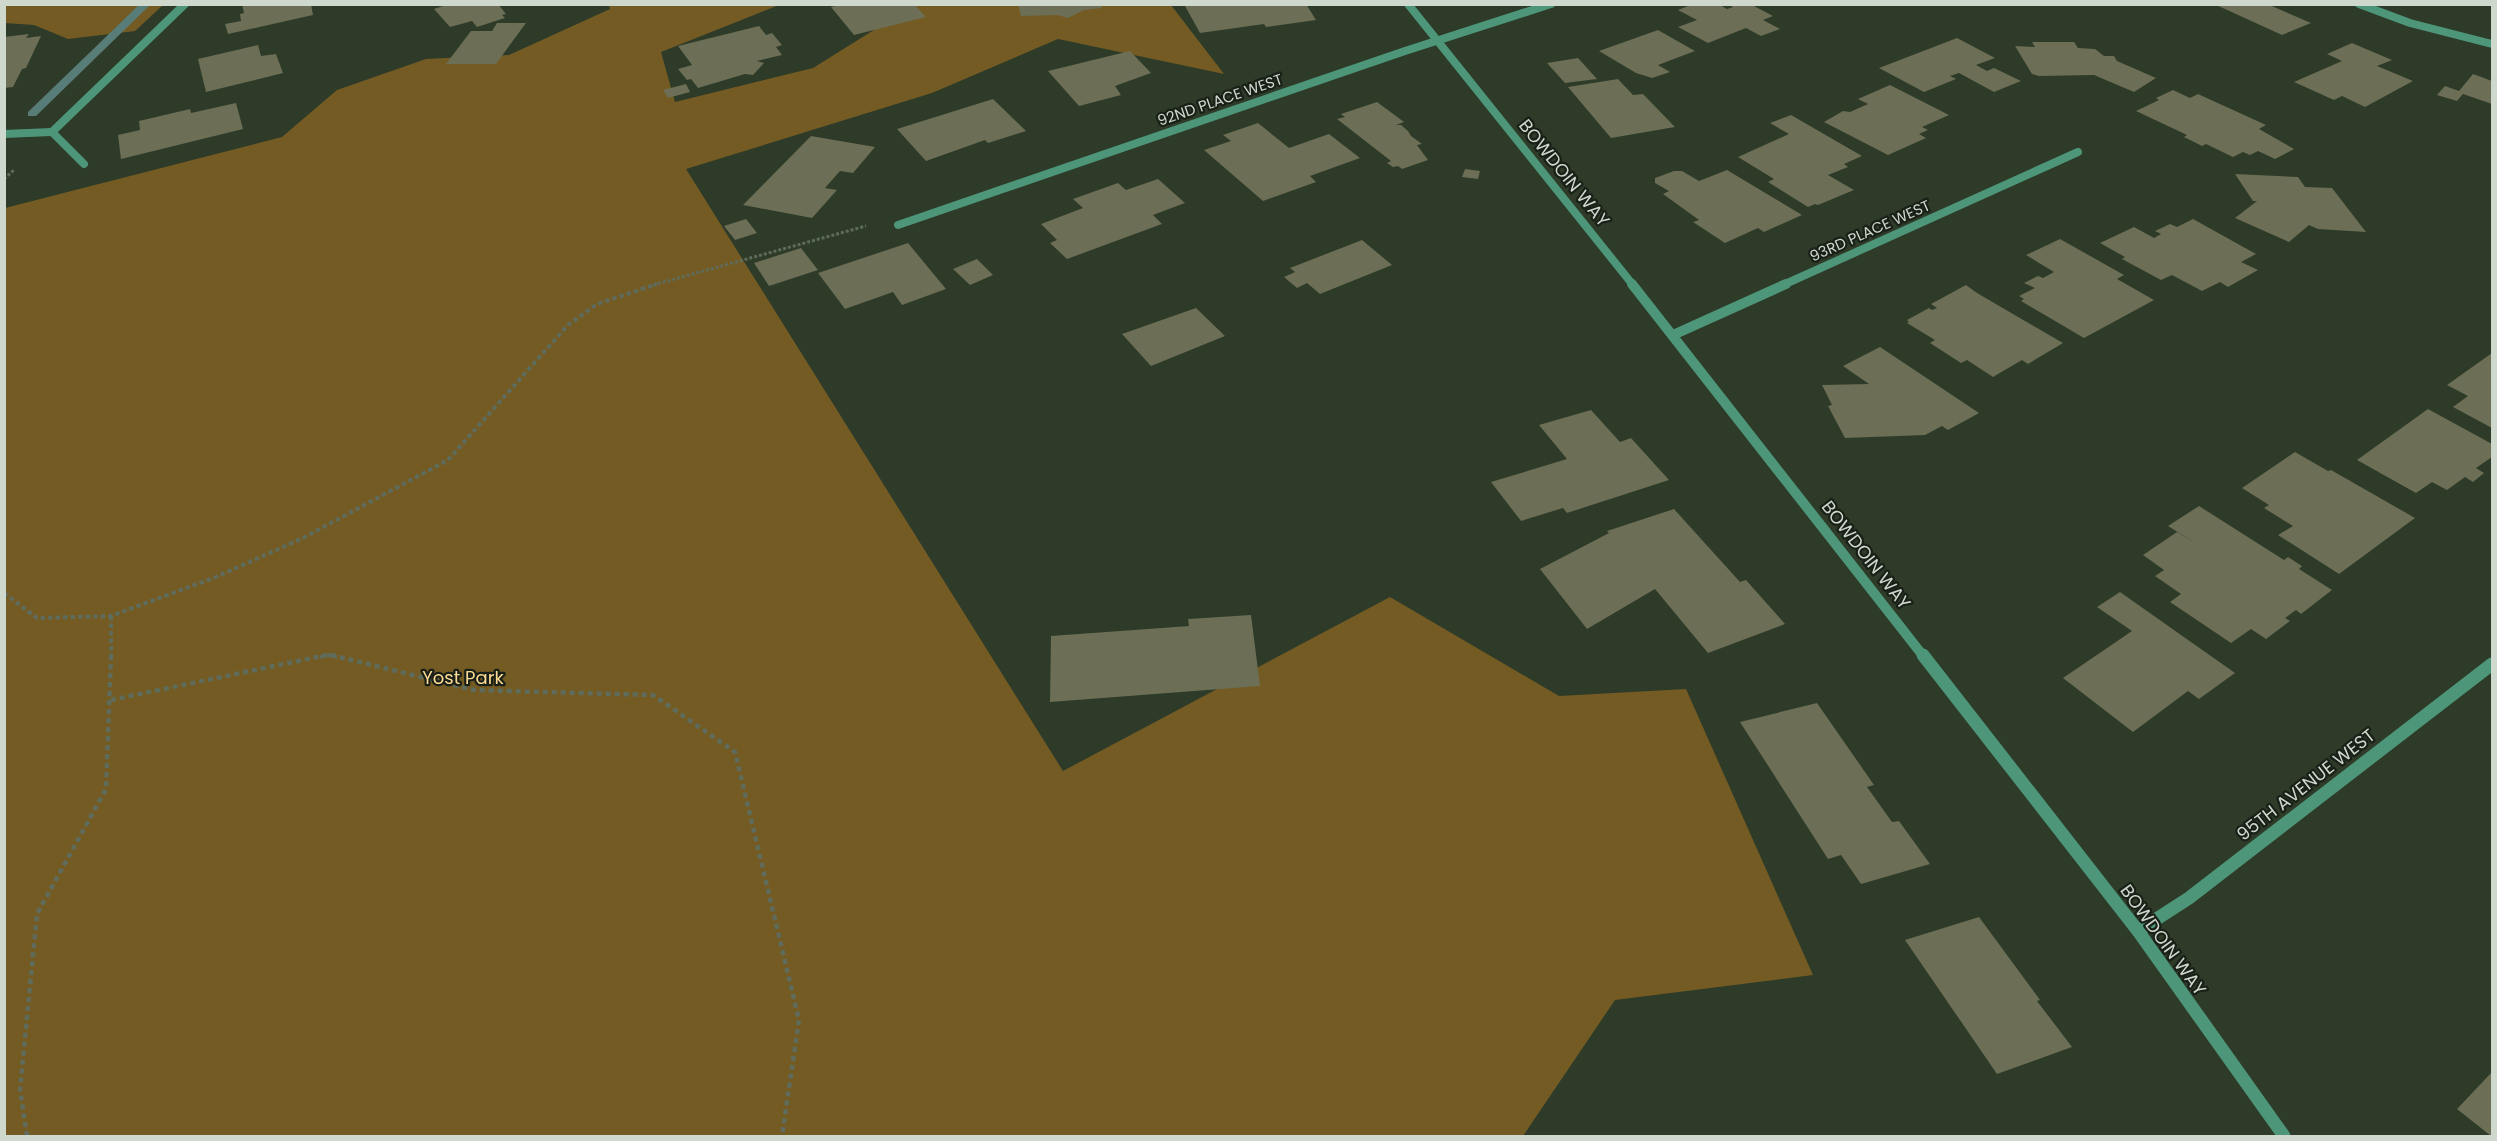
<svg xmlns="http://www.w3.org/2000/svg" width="2497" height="1141" font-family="Poppins,sans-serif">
<rect width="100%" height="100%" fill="#2d3b28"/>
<g fill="#745b24">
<polygon points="4,5 5,4 163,5 135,31 68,39 34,25 5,23"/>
<polygon points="609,5 779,5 661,52 675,102 813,68 914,5 1171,5 1224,74 1058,39 932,93 686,169 1063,771 1390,597 1559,696 1686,689 1813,975 1615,1000 1523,1136 5,1136 5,208 282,137 337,90 426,59 509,55 610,9"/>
</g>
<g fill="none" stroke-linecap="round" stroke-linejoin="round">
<polygon fill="#587c77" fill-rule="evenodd" points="140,4 151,4 36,116 28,116 28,112"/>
</g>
<g fill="#6c6e55">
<polygon points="242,4 311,4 313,15 228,34 225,24 241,21 240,14 244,13"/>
<polygon points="449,4 498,4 506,14 502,15 505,18 477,27 472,21 450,27 434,9"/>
<polygon points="842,4 914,4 926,17 854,35 831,7"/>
<polygon points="1018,4 1101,4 1102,8 1084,10 1068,18 1057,15 1021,16"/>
<polygon points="1196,4 1306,4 1316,20 1266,27 1264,24 1200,33 1185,6"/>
<polygon points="1693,4 1718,4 1727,9 1733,7 1728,4 1750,4 1773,16 1763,20 1780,29 1761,36 1746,28 1708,43 1678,27 1697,20 1678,10"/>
<polygon points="2214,4 2267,4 2311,23 2282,35"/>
<polygon points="497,23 526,23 496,64 446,64 471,31 492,31"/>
<polygon points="759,26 766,35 772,33 782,45 776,47 782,55 757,61 764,63 753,75 745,74 698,88 691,79 687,80 678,69 692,65 678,46"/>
<polygon points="1658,30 1695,51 1658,65 1670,72 1652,78 1636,73 1599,51"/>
<polygon points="29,34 26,38 41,36 26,68 22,69 13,87 4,88 4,37"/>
<polygon points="1957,38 1995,58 1976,65 1987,71 1994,68 2021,81 1994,92 1959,73 1950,76 1956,79 1924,92 1879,68"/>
<polygon points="2032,42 2074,42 2078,48 2095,49 2104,56 2114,56 2117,61 2156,78 2134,92 2094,75 2039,76 2032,74 2015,46 2035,47"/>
<polygon points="2352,43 2392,60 2377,66 2413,81 2365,107 2342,96 2334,100 2294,82 2342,61 2327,54"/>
<polygon points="258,45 261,56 276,54 283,73 206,92 198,59"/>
<polygon points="1130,51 1151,73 1115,86 1121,95 1079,106 1048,71"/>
<polygon points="1578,58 1597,79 1565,83 1547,63"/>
<polygon points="2473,74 2492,81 2492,104 2463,94 2457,101 2437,95 2445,86 2459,91"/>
<polygon points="1618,79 1633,95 1643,94 1675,127 1611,138 1568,87"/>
<polygon points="686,84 690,92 668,98 663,90"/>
<polygon points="1890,85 1949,115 1922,127 1928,130 1919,134 1926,138 1888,155 1824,122 1843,111 1850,112 1868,104 1858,99"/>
<polygon points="2173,90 2190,98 2198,94 2266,125 2259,129 2294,149 2275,159 2258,151 2250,155 2243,152 2233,157 2206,144 2202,146 2184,137 2187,135 2136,111 2159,100 2156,98"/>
<polygon points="993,99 1026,131 988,143 985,140 926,161 897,129"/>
<polygon points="1377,102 1404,122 1396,125 1401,125 1408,131 1411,136 1422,144 1417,145 1428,160 1402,169 1398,166 1393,167 1387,163 1391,161 1337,119 1345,117 1341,114"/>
<polygon points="236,103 243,129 121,159 118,135 140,130 139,121 190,109 191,113"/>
<polygon points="1791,115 1862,156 1844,164 1848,167 1828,175 1854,190 1818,205 1815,204 1808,207 1768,182 1774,179 1738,157 1789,134 1770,123"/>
<polygon points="1258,123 1289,148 1329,134 1360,158 1310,176 1316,182 1263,201 1204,150 1231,141 1223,135"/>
<polygon points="811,136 875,147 853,173 840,171 825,188 837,190 812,218 743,205"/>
<polygon points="1465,169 1480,171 1478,179 1462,177"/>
<polygon points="1727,170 1802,215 1764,232 1758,228 1725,243 1693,222 1699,220 1663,194 1669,191 1655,183 1655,178 1674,171 1682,171 1699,181"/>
<polygon points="2235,174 2298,177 2305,187 2332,188 2366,232 2318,229 2309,225 2289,242 2235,218 2257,201 2253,201"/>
<polygon points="1158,179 1185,203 1153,215 1162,224 1067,259 1050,243 1057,240 1041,224 1083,208 1073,199 1118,183 1126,190"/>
<polygon points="746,219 757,233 735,240 724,226"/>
<polygon points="2193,219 2256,254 2241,262 2258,270 2228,287 2220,282 2202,291 2172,275 2161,280 2122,259 2125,257 2100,243 2134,227 2154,238 2161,234 2155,231 2170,224 2177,227"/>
<polygon points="2060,239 2124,275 2117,279 2154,300 2084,338 2021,301 2024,299 2019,296 2035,288 2024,283 2038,276 2043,278 2054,272 2026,255"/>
<polygon points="1362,240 1392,265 1320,294 1307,283 1297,288 1284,277 1295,272 1290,268"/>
<polygon points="908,243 946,289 902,305 893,292 845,309 818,273"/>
<polygon points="801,248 818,270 769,286 754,263"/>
<polygon points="977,259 993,275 970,285 953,269"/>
<polygon points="1966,285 1977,293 2063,343 2028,364 2022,360 1993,377 1967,360 1961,363 1930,343 1935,340 1907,323 1909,322 1907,320 1929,308 1932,310 1937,308 1931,304"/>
<polygon points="1196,308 1225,336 1151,366 1122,334"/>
<polygon points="1880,347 1979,413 1948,430 1942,426 1925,435 1845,438 1828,406 1832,405 1822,385 1869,384 1843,366"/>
<polygon points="2492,353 2492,428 2453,407 2468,396 2447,385"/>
<polygon points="2428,409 2492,444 2492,457 2476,468 2484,473 2473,482 2465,477 2447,490 2432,482 2416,493 2357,460"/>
<polygon points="1591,410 1620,442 1631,438 1669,480 1567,513 1563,508 1521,521 1491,482 1567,459 1539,425"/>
<polygon points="2295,452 2328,471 2331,470 2415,518 2339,574 2278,535 2293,526 2264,508 2269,505 2242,488"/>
<polygon points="2199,506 2284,560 2288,557 2302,566 2299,569 2332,590 2301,614 2296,610 2285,618 2290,621 2266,639 2251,629 2231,643 2170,602 2181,594 2155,576 2164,570 2143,555 2177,532 2197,544 2168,526"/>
<polygon points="1674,509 1740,582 1746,580 1785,624 1708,653 1655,589 1587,629 1540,569 1609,533 1607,531"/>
<polygon points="2120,592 2235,673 2199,699 2188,691 2133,732 2063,678 2132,631 2097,607"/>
<polygon points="1251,615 1260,686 1050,702 1051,636 1189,626 1188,619"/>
<polygon points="1817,703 1874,785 1867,787 1892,822 1899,821 1930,864 1861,884 1841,855 1828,859 1740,722"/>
<polygon points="1979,917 2040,1000 2037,1001 2072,1047 1997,1074 1905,940"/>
<polygon points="2492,1072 2492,1136 2491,1136 2457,1109"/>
</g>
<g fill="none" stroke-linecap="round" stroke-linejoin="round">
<g stroke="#5f6b5b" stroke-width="3" stroke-dasharray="3 2" stroke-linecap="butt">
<polyline points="4,179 15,169"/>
<polyline points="653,285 866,226"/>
</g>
<g stroke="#5f6b5b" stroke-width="4" stroke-dasharray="4.5 3" stroke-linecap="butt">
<polyline points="4,593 37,618 111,616 216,577 303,538 448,460 568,325 597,304 657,284"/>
<polyline points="111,616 111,657"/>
<polyline points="320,657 329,655 337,657"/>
</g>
<g stroke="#5f6b5b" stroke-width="4.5" stroke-dasharray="5 4" stroke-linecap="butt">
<polyline points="331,655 474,690 653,695 735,752 799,1020 782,1136"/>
<polyline points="111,700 327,655"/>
<polyline points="27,1136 20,1090 37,914 106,789 111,655"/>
</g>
<g stroke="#4e9679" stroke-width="8">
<polyline points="1408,4 1633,285"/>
<polyline points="2359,4 2410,23 2492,44"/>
<polyline points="52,132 185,4"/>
<polyline points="52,132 84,164"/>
<polyline points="4,134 52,132"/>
<polyline points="898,225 1405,51 1551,4"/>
<polyline points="1783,285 2078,152"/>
</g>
<g stroke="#4e9679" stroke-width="10">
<polyline points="1632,284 1924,657"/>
<polyline points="1673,335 1786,284"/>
</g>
<g stroke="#4e9679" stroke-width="13">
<polyline points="1923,655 2138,931 2284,1136"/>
<polyline points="2138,931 2189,898 2492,664"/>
</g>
</g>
<g text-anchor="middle" stroke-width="4.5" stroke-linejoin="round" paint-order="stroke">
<g font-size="15" fill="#cfd8cc" stroke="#192017">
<text transform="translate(1220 100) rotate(-19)" y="5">92ND PLACE WEST</text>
<text transform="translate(1870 231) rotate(-24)" y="5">93RD PLACE WEST</text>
</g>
<g font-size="18" fill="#cfd8cc" stroke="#192017">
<text transform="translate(1564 173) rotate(51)" y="6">BOWDOIN WAY</text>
<text transform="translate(1866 555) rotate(52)" y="6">BOWDOIN WAY</text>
<text transform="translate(2306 785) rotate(-38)" y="6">95TH AVENUE WEST</text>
<text transform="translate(2163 940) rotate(54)" y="6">BOWDOIN WAY</text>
</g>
<g font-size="18" fill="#fdda95" stroke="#192017">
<text x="463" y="684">Yost Park</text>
</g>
</g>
<rect width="2497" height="1141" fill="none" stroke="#cfd8cc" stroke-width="12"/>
</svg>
